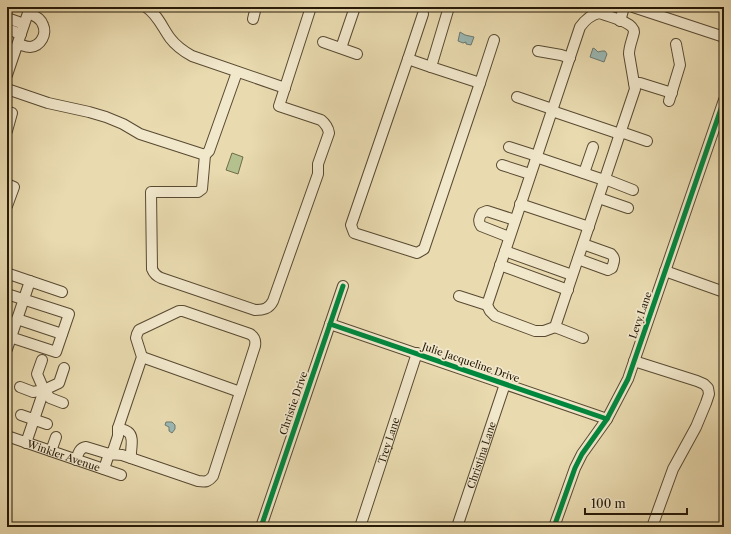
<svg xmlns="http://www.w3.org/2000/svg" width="731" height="534" font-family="'Libre Caslon Text',serif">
<rect width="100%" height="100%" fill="#e9daaf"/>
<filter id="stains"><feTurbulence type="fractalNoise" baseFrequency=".005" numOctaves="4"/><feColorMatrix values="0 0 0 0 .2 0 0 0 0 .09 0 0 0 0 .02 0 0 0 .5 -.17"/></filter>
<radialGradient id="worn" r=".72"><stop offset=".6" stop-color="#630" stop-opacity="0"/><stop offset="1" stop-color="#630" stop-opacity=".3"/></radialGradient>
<polygon fill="#b4c08d" stroke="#6e6d4a" points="232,153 243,157 238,174 226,170"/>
<g fill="#9ab8b4" stroke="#6c796f">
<polygon points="460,32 465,35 474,37 471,45 466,44 466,42 463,43 458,41"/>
<polygon points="593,48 595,49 598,52 602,51 605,51 607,54 604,62 590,57"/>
<polygon points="166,422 172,422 175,425 175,429 172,433 169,431 169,427 165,425"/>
</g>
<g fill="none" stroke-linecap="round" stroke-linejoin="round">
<g stroke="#584a32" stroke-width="12">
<g id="minor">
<path d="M 146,7 C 158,15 162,27 170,38 C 176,46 183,51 192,56 L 285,88"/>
<polyline points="449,7 431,67 480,83 494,40"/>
<polyline points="633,7 724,37"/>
<path d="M 599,13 C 607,16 634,22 634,32 C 633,38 629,46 629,54 L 635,89 L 555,327 L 544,331 L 535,331 L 495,316 L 490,311 L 487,305 L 580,27 C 585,20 590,15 599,13 Z"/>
<polyline points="423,14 408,59 351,225 354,233 417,253 424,249 480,83"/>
<polyline points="7,18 24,24"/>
<polyline points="253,19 256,7"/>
<polyline points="620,21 624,7"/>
<polyline points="7,29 21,34"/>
<polyline points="323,42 357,54"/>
<path d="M 18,44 C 22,45 26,47 30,47 C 41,46 47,34 43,25 C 41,19 34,15 28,13"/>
<polyline points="341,48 355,7"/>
<polyline points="538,51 561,55 570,58"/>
<polyline points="408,59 431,67"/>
<path d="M 237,72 L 209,151 L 205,155 L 202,189 L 198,192 L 151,192 L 152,269 C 154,274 156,276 161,278 L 255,310 C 263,310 269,309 273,301 L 318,174 L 318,164 L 329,133 C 328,127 326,124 321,120 L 279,106 L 311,7"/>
<polyline points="7,75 30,7"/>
<polyline points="634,83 640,83 672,93"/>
<polyline points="7,89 48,103 89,112 106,117 123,124 140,134 205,155"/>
<polyline points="517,97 552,109"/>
<polyline points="669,101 680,65 676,44"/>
<polyline points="552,111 620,134"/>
<polyline points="7,112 12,113 7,131"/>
<polyline points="621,132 647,141"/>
<polyline points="509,147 537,156"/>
<polyline points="536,157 604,180"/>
<polyline points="502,165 530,174"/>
<polyline points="584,173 593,147"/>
<polyline points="605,179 633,190"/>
<polyline points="7,184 14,187 7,206"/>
<polyline points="599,198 628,208"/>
<polyline points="520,204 589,227"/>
<path d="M 509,237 L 481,226 C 478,222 479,217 482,213 L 487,211 L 515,220"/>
<polyline points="505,251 572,275"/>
<path d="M 578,259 L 608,270 L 612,268 C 614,261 616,259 611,254 L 583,244"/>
<polyline points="500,265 568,290"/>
<polyline points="665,271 724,292"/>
<polyline points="9,274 62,292"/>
<polyline points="7,294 69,314 56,352 7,336"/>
<polyline points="459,296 487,305"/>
<polyline points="17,319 62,334"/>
<polyline points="330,324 607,419"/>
<polyline points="555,327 583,338"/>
<polyline points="7,349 30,281"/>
<polyline points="142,357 240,392"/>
<polyline points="42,360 37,374 44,390 50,398 63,403"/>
<polyline points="634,361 697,381 704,384 708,388 709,394 706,403 696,427 673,469 652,527"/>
<polyline points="20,387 33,392 44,390 59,383 64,368"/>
<polyline points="21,415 47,424"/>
<path d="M 118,428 C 121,429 125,430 128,432 C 135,437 130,450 131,458"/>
<path id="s1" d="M 7,436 L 121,475"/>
<polyline points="26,443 44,390"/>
<polyline points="51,451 56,437"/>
<path d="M 76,460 C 78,454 79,448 86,447 L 109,454 L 122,455 L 198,481 C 206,482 208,482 213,476 L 255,346 C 256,340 255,337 250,334 L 183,311 L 179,311 L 139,330 L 137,334 L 136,338 L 142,357 L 118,428 L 118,436 L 113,451 L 109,454 L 104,469"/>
<polyline points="261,527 343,286"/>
<path id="s2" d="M 360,527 L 417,353"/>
<path id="s3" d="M 457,527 L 505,384"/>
<polyline points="554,527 575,468 582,454 607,419 628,379 724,100"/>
</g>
</g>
<use href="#minor" stroke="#f1e7cb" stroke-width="10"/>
<g stroke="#f1e7cb" stroke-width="8">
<g id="cycleway">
<polyline points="330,324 607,419"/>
<polyline points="261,527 343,286"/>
<polyline points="554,527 575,468 582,454 607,419 628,379 724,100"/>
</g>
</g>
<use href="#cycleway" stroke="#00873e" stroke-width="5"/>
</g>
<g text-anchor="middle" stroke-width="3.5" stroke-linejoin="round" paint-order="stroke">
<g font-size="10" fill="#271a08" stroke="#f1e7cb">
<text transform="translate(640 315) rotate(-71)" y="4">Levy Lane</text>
<text transform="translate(471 362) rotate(19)" y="4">Julie Jacqueline Drive</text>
<text transform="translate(293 403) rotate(-71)" y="4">Christie Drive</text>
<text dy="4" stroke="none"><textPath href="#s2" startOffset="91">Trey Lane</textPath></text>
<text dy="4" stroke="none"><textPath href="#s3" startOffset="76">Christina Lane</textPath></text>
<text dy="4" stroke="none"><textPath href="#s1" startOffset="60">Winkler Avenue</textPath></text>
</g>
</g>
<rect width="731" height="534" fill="none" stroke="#e9daaf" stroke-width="24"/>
<rect x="8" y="8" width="715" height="518" fill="none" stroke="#271a08" stroke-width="2"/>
<rect x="12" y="12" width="707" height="510" fill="none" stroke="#271a08"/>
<path d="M585 508v6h102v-6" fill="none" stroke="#271a08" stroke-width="2"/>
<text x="591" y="508" font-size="12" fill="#271a08" stroke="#f1e7cb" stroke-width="3" paint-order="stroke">100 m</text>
<rect width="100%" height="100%" filter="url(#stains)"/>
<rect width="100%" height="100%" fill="url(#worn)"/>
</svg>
